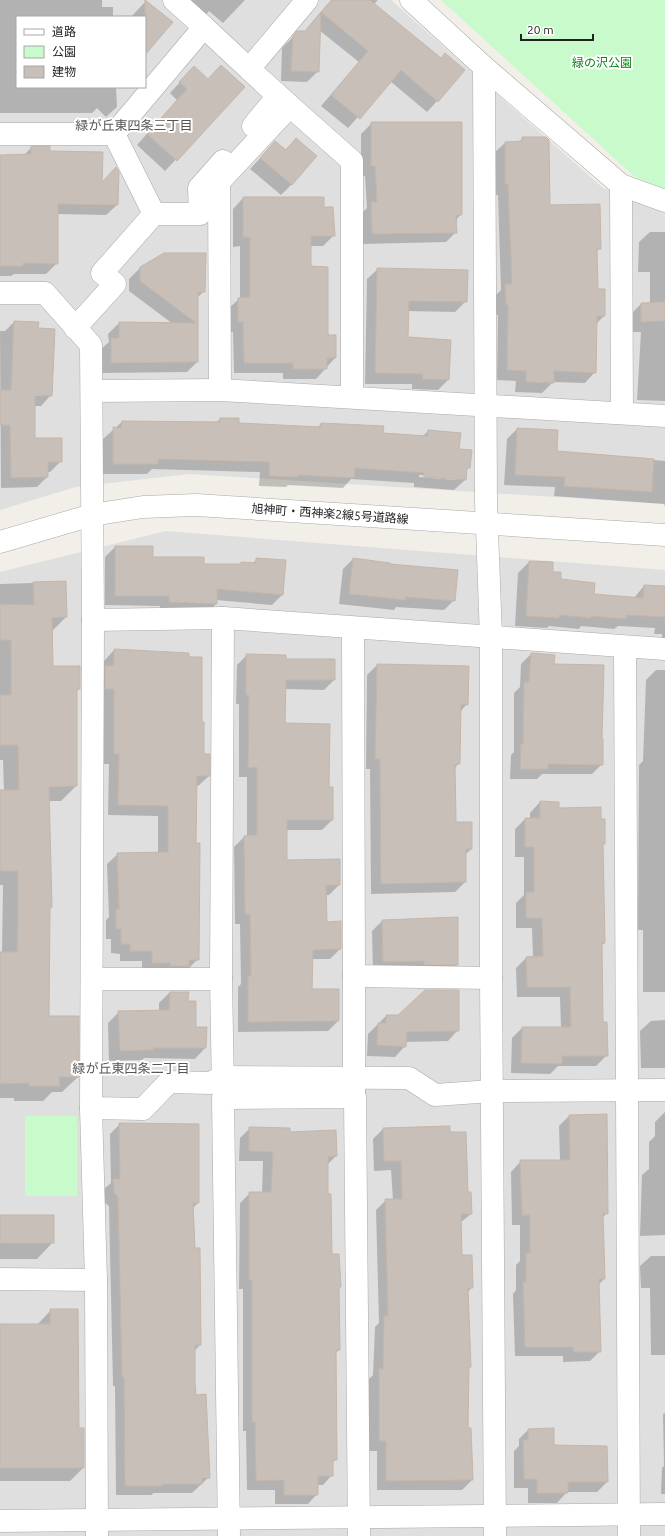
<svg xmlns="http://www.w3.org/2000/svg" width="665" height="1536" font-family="Ubuntu,'Noto Sans JP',sans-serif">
<rect width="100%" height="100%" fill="#f2efe9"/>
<g fill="#e0dfdf" fill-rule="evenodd">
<path d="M 0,0 L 391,0 L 603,188 L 665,211 L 665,504 L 189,474 L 76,487 L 0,510 ZM 17,17 L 145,17 L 145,87 L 17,87 Z"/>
<polygon points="166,531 665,570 665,1536 0,1536 0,572"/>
</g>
<g fill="#c8facc">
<polygon points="441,0 665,0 665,190 635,177"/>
<rect x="25" y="1116" width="52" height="80"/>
</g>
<g fill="#0003" fill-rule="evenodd">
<polygon points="0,0 102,0 102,7 113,7 113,17 17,17 17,87 116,87 117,107 106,117 97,108 92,113 0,113"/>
<polygon points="188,0 245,0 223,23 209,11 206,15"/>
<polygon points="331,0 378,0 374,4 441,59 437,101 427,112 390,81 348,128 321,106 359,62 319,30 318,71 307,82 281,81 282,48 298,32 304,32"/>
<polygon points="146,1 172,22 145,53 145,17 131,17"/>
<polygon points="184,78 208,80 244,87 165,171 137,145 177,100 170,93"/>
<polygon points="372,123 461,214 456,220 456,232 446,242 362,244 361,214 367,208 365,176 361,176 361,134"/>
<polygon points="523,138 549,206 600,248 596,252 597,290 604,316 596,324 595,372 585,383 553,382 542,393 515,392 516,381 497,380 498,315 496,315 495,296 501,290 498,195 495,195 494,153 505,143 518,143"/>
<polygon points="296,139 292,184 281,195 250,169 275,142 285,150"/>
<polygon points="31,148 49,152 117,205 106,215 57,214 57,263 46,274 14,274 11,276 0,276 0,156 23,156"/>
<polygon points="243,198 323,208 334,235 323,246 310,246 310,267 335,358 316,379 283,379 283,373 234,373 233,332 228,332 228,309 240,298 240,246 233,247 233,209"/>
<polygon points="650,232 665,232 665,401 637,400 641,332 631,332 631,314 641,304 650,303 650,272 638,272 639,242"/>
<polygon points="140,268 204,291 197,298 197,362 187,372 100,373 100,350 109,342 108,334 119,323 173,324 129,291 129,279"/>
<polygon points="378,269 466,301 455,312 407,311 407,338 448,380 438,390 412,389 412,384 365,384 367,279"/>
<path d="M 14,322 L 37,329 L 51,395 L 41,406 L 34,406 L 34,439 L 61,461 L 50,472 L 47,472 L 47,477 L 37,487 L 1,488 L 0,331 L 5,331 ZM 30,394 L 43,394 L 43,396 L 30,396 Z"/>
<path d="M 220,419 L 238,424 L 317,428 L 321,424 L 382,434 L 422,437 L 428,431 L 458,450 L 469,467 L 465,471 L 465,480 L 454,490 L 414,487 L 414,483 L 351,479 L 343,488 L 288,485 L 286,487 L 259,486 L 260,472 L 152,469 L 147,474 L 102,474 L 103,439 L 122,422 L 216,423 ZM 419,475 L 456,478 L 456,480 L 419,477 Z"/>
<polygon points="517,429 556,452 665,461 665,507 664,504 554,496 555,487 504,485 507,439"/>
<polygon points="115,547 152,558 203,565 252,564 257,559 282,595 272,605 216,600 216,604 206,614 160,612 160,606 105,605 105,557"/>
<polygon points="353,559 454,600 444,610 396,607 394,610 339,604 343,569"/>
<polygon points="529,562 552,563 552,573 560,580 592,595 634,598 644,586 665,587 665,640 662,639 662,634 654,634 655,628 618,626 614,629 581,626 579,629 549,626 547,628 515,626 518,573"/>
<polygon points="65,582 66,617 51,632 52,667 79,689 76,692 76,786 61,801 48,801 51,907 49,910 48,1017 78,1077 62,1092 52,1092 43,1101 14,1101 14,1098 0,1098 0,953 2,953 3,885 0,885 0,791 4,791 3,760 0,760 0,584"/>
<polygon points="114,650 201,723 203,755 209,776 198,786 196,786 195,844 198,959 188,969 142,973 142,961 120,961 120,954 111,953 111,939 106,939 106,920 109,917 107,864 118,854 158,853 158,816 108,815 109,764 104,764 104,699 95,699 96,677 104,668 104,661"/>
<polygon points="531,654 553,664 601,740 602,764 592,774 542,774 537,779 510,779 511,755 514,752 514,693 520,687 521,664"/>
<polygon points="247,655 285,660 334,680 324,690 285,689 284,724 328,788 332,820 322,830 286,830 286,861 339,885 329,895 326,895 326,923 340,949 330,959 312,959 311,990 338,1021 328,1031 238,1032 238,987 241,984 240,924 235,924 234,847 244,837 247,836 247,777 239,777 239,704 236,704 237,665"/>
<polygon points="377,665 467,704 460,712 459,763 455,768 455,823 471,849 465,855 465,882 455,892 371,894 370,769 366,769 367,675"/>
<polygon points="656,670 665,670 665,992 643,992 643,930 638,930 639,765 643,761 646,680"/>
<polygon points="540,802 558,809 604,820 604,844 602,846 604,943 601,946 602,1023 607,1055 596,1066 558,1066 550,1074 511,1073 512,1038 522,1028 561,1028 560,997 517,997 516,968 526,958 533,958 532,928 516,928 516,903 524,895 524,857 515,857 515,829 525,819 530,819 530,813"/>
<polygon points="382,921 457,965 447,975 373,971 372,931"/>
<polygon points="170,992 188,992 187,1002 195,1028 205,1048 195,1059 144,1058 142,1060 109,1061 108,1023 119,1012 159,1011 159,1003"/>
<polygon points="386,1016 458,1030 448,1041 406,1042 405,1046 395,1057 367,1056 368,1034"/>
<polygon points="665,1020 665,1068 641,1068 640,1031 651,1021"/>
<polygon points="665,1112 665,1235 640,1236 642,1175 649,1169 649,1142 655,1136 655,1122"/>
<polygon points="569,1116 607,1213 602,1218 604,1279 598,1285 600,1351 590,1361 563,1362 563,1356 515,1356 513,1294 516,1290 516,1265 520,1261 520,1225 512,1225 511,1172 521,1161 560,1161 559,1126"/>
<polygon points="120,1124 198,1203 193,1208 200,1345 194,1351 195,1396 209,1477 192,1493 154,1493 151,1495 116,1495 115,1386 113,1386 109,1206 105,1203 104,1189 111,1183 110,1134"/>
<polygon points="250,1128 289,1133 336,1156 327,1165 331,1255 340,1286 338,1288 339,1350 335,1353 336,1459 332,1463 332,1475 323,1485 317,1485 317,1494 308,1504 275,1504 275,1490 247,1490 246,1431 243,1431 243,1289 239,1289 240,1203 250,1193 262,1193 263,1161 239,1161 240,1138"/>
<polygon points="383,1129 467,1194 471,1214 460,1223 461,1256 472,1287 468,1292 470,1367 468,1369 467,1429 472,1480 462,1490 377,1490 377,1451 369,1451 369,1379 373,1375 375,1327 379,1323 376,1210 386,1200 393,1200 391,1170 374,1171 373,1139"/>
<polygon points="0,1216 53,1242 37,1259 0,1259"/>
<polygon points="651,1256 665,1256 665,1355 651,1355 650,1288 641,1288 640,1266"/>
<polygon points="51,1310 78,1429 83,1468 70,1481 0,1481 0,1325 37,1325"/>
<polygon points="665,1413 665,1494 661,1494 662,1468 664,1466 663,1414"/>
<polygon points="528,1430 553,1446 607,1482 597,1492 567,1492 557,1503 528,1503 528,1488 514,1488 514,1451 519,1446 519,1439"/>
</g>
<g fill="#c7bfb8" stroke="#c4b6ab">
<polygon points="145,0 173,22 145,55"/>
<polygon points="332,0 370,0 441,58 445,53 465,70 438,102 401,70 360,119 331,95 368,51 321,12"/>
<polygon points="321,12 319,72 291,71 293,36 297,31 305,31"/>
<polygon points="221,65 245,87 177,161 147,134 187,89 179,82 194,66 208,79"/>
<polygon points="371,122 462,122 462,215 456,215 457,233 372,234 371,202 377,202 375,166 371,166"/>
<polygon points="522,137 546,137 549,140 550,205 600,204 601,249 597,249 598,289 605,289 605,316 597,316 596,373 554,371 554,383 526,382 526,371 507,370 508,305 506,305 505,284 512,284 508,184 505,184 505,142 522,141"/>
<polygon points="296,138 317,156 292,185 260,158 275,141 286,150"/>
<polygon points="31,146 50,146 50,151 103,152 102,182 116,167 119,172 118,205 58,204 58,264 23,263 23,266 0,266 0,155 31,154"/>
<polygon points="243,197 324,197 324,207 333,207 335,236 311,236 311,266 328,267 328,335 336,335 336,358 327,358 327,369 293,369 293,363 244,363 243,322 238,322 238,298 250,297 250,237 243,237"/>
<polygon points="164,253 206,253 205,292 198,292 198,362 111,363 111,338 119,338 119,322 196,323 140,281 140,267"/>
<polygon points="377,268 468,270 467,302 409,301 408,337 451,340 449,380 422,379 423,374 375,373"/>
<polygon points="665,302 665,321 641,322 641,303"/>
<polygon points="14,321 39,322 38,328 55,329 52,396 35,395 35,438 62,438 62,462 48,462 48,477 11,478 10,425 0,425 0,390 11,390"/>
<polygon points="220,418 239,418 239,423 321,427 321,423 384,426 383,433 427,436 428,430 461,433 459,449 472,450 470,468 467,468 466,480 424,477 424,473 355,468 354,478 298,475 298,477 269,476 270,462 158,459 158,464 113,464 113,427 121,428 122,421 220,422"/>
<polygon points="517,428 558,430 557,451 654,459 652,492 564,486 565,477 515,475"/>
<polygon points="115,546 153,546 153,557 204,557 204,564 241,564 241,562 256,563 256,558 286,560 283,595 217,589 217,604 169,602 169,596 115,596"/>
<polygon points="353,558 390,563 390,564 458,570 455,601 405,597 405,600 349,594"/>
<polygon points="529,561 553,562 553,572 561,572 561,579 595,583 594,594 643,598 644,585 665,586 665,617 626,615 626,619 591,616 591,618 559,615 559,618 526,616"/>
<polygon points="66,581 67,617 52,618 53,666 80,666 80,689 77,689 77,786 49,787 52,907 50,908 49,1016 79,1016 79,1077 59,1077 60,1086 29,1086 29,1083 0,1084 0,952 17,952 18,916 18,871 0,871 0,790 19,790 18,745 0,745 0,695 11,695 11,640 0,640 0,604 34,605 33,582"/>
<polygon points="114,649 189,653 189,657 202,657 202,722 204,722 204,754 210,754 210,776 197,776 196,843 200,843 199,960 189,960 189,966 170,966 170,963 152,963 152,951 130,951 130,944 121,944 121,929 116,929 116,909 119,909 117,853 168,852 168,806 118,805 119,754 114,754 114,689 105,689 105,666 114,665"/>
<polygon points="531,653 555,655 554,664 604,665 602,739 603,739 603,765 548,764 548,769 520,769 521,744 523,744 524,682 529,682"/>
<polygon points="246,654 286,655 286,659 335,659 335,680 286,680 285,723 330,724 329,787 333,787 333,820 287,820 287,860 340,859 340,885 326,885 327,922 341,921 341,949 313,950 312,989 339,989 339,1021 248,1022 248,976 251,976 250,914 245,914 244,836 257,835 257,767 248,768 249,695 246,695"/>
<polygon points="377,664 469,666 468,705 461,704 460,764 455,764 456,822 472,822 472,849 466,849 466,882 381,884 380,759 375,759"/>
<polygon points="540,801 559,802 559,808 601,807 601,819 605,819 605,844 603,844 605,943 602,943 603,1022 607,1022 608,1056 562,1056 562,1064 521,1063 522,1027 571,1027 570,987 527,987 526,957 543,956 542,918 526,918 526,892 534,892 534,847 525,847 525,818 540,818"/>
<polygon points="458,917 458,965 424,965 424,961 383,962 382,920"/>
<polygon points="425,990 459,990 459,1031 407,1032 406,1047 377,1045 378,1023 386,1023 386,1015 398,1015"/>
<polygon points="170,992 189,992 188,1001 196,1001 196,1027 207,1027 206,1048 153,1048 153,1050 120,1051 118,1011 169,1010"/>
<polygon points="607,1114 608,1214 603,1213 605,1279 599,1279 601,1352 573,1352 573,1347 525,1347 523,1282 526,1282 526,1253 530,1253 530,1215 522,1215 520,1160 570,1160 569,1115"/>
<polygon points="119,1123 199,1124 199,1203 193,1203 195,1248 200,1248 201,1345 195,1345 195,1382 196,1395 206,1394 210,1478 202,1478 202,1484 162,1484 162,1486 125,1486 124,1377 122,1377 118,1197 114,1193 113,1179 120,1179"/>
<polygon points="450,1126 450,1132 466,1132 468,1192 471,1192 472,1214 461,1214 462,1255 472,1255 473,1288 468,1288 471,1367 469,1367 468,1428 471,1428 473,1480 386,1481 386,1441 379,1441 379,1368 383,1369 384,1316 388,1316 385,1199 402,1199 401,1161 384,1161 383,1128"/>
<polygon points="249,1127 290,1128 290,1132 336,1130 337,1156 328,1157 328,1194 331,1194 332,1254 339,1254 341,1287 339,1287 340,1350 336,1350 337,1460 333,1460 333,1476 318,1476 318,1495 284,1495 284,1480 256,1481 255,1422 252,1422 252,1280 249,1280 249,1192 271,1192 273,1152 249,1151"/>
<rect x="0" y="1215" width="54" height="28"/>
<polygon points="50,1309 78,1309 79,1428 84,1428 84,1468 0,1468 0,1324 50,1324"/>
<polygon points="554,1428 554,1445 607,1446 608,1482 568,1482 568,1493 537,1493 537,1479 524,1479 523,1440 528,1440 528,1429"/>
</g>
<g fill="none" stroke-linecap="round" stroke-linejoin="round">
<g stroke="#a9a9a9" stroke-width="23">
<g id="minor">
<polyline points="411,0 484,67 621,185 665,201"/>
<polyline points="204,27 278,96 290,106 249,69 307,0"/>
<polyline points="484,67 486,502 491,637 491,978 495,1536"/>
<polyline points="253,126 278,96"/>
<polyline points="0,134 114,134 204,27 174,0"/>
<polyline points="114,134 154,214"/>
<polyline points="621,185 622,413"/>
<polyline points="0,293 45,293 91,345 93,620 91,1108 96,1280 97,1536"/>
<polyline points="75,328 115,284 102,273 154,214 200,214 199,188 223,161"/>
<polyline points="220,390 219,182 290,106 352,161 352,397"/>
<polyline points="92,391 220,390 665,416"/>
<polyline points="0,542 92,515 143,507 196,505 665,535"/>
<polyline points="93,620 223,618 665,649"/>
<polyline points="353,629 354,976 491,978"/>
<polyline points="625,647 629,1536"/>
<polyline points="354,976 354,1092"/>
<polyline points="92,979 221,979 223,618"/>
<polyline points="221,979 223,1091"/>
<polyline points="91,1108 143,1109 169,1082 210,1083 222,1077 409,1078 435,1095 492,1091 665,1090"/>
<polyline points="0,1279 96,1280"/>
<polyline points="0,1521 665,1514"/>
<polyline points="229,1536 223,1098 355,1097 359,1536"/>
</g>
</g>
<use href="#minor" stroke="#fff" stroke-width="22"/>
</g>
<g text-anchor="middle" stroke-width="4" stroke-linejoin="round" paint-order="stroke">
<g font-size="12" fill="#0c8416" stroke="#fff">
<text x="602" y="67">緑の沢公園</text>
</g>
<g font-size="12" fill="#222" stroke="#fff">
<text transform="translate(330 514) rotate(4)" y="4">旭神町・西神楽2線5号道路線</text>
</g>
<g font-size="13" fill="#555" stroke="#fff">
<text x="134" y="130">緑が丘東四条三丁目</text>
<text x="131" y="1073">緑が丘東四条二丁目</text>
</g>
</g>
<rect x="16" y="16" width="130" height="72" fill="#ffffff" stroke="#a7a7a7"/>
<rect x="24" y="29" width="20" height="6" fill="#ffffff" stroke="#a7a7a7"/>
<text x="52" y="36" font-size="12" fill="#222222">道路</text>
<rect x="24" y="46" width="20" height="12" fill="#c8facc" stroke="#a7a7a7"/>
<text x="52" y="56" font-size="12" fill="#222222">公園</text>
<rect x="24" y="66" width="20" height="12" fill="#c7bfb8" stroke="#a7a7a7"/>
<text x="52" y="76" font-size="12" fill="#222222">建物</text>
<path d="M521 34v6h72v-6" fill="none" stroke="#222222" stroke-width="2"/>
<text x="527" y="34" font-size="12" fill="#222222" stroke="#ffffff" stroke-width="3" paint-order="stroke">20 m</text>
</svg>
